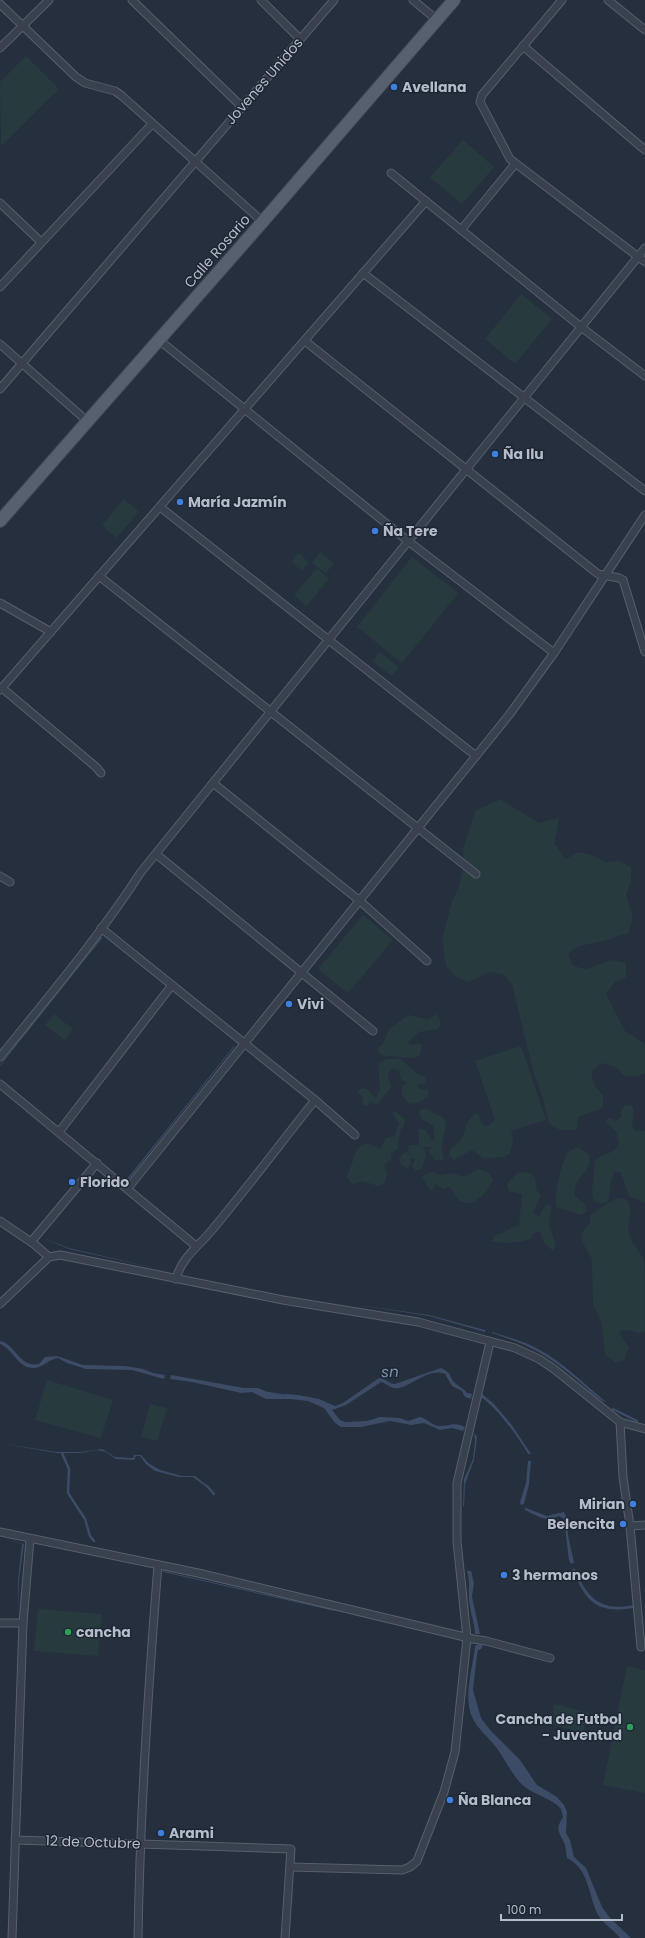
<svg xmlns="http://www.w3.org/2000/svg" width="645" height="1938" font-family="Poppins,sans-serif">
<rect width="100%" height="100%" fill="#252f3e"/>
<g fill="#273b3f">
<polygon points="26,56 59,89 1,146 0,82"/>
<polygon points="463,140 494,167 462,204 430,177"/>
<polygon points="521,294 552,319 515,364 485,339"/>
<polygon points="124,499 139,512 116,538 102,525"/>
<polygon points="320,552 334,563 326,573 312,563"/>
<polygon points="298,553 309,562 302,571 291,562"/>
<polygon points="412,557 458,593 402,663 357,627"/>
<polygon points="317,568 329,579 306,606 294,595"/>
<polygon points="380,652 399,667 392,676 372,661"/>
<polygon points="500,799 539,823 559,818 554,843 566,859 578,852 592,855 605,862 619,861 631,867 631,882 626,894 633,919 628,933 604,941 579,946 568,954 573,966 586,969 612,960 626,963 626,977 614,983 606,994 625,1031 645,1044 645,1073 637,1076 625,1076 615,1067 602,1063 591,1071 594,1085 603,1095 603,1108 578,1117 577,1130 560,1130 549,1124 543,1098 534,1074 512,984 503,974 490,972 467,982 455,976 446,966 442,939 453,899 459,887 464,862 463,849 475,811"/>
<polygon points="363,915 393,940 348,993 318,969"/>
<polygon points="54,1014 73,1029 65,1040 45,1025"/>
<path d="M 436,1014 L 441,1023 L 438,1029 L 419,1032 L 408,1042 L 410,1045 L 420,1044 L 422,1046 L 420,1056 C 412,1059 399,1058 392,1055 L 386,1057 L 378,1052 L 378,1048 L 383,1044 L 389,1029 L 406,1017 L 409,1015 L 428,1020 Z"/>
<path d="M 521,1046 L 546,1120 L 511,1131 L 513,1141 L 510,1154 L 504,1157 L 483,1158 L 472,1150 L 454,1160 L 449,1156 L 450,1149 C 453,1147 458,1144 460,1141 C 468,1129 462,1122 478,1113 L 482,1125 L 488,1126 L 495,1120 L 475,1061 Z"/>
<path d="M 387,1059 L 400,1059 L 419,1075 L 426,1077 L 426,1083 L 417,1085 L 418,1088 L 428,1090 L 428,1097 L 415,1104 L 408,1103 L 402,1095 L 401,1089 L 407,1082 L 401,1080 L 399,1071 L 392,1069 L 388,1074 L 391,1087 L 377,1105 L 371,1102 L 366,1106 L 363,1105 L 363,1098 L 357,1091 C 366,1083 370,1094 376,1098 L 380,1089 L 378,1063 Z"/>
<path d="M 625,1105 L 632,1106 L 634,1112 L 632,1126 L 636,1131 L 645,1131 L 645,1203 L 629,1196 L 621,1173 L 617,1172 L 614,1173 C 608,1183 612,1192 607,1202 L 601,1204 L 594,1201 C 589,1188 596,1175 594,1162 C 602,1152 612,1156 619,1144 L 616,1131 L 605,1122 L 610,1117 L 616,1121 L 621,1117 L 621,1110 Z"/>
<path d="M 421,1109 C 428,1108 430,1112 436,1114 C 453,1121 443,1132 442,1146 C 441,1150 443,1154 444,1159 L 441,1161 L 435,1160 L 428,1151 L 432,1147 L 424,1147 L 426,1156 L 422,1169 L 416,1171 L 412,1166 L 415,1160 L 414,1158 L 411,1159 L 410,1166 L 407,1168 L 401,1165 L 399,1159 L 402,1154 L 408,1151 L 409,1145 L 419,1145 L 419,1129 L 426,1130 L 432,1141 L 435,1140 L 433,1126 L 422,1119 L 419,1112 Z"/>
<polygon points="395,1111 404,1119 405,1123 400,1131 398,1148 391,1154 392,1158 384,1165 387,1174 384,1184 378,1186 362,1181 353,1185 347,1177 357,1149 362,1145 368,1143 380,1149 386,1138 395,1136 399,1124 392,1113"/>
<path d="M 578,1147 L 589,1155 C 593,1176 573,1172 575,1196 L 586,1205 L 587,1211 L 581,1215 L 556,1207 C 554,1196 561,1164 567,1154 C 570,1150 574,1149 578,1147 Z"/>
<path d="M 479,1169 L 489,1173 L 493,1179 C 490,1190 472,1211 459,1200 C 455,1197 454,1191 450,1187 L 443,1189 L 436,1184 L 433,1190 L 430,1190 L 422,1177 L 427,1173 L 434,1172 L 440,1175 L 453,1173 L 464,1177 Z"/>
<path d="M 523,1172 L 529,1173 L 535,1177 L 537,1191 L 541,1196 L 533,1213 L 539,1216 L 546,1204 L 552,1206 L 549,1225 L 556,1245 L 553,1251 L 544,1243 L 540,1231 L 534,1233 L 531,1239 C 520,1242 503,1245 492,1241 L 495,1235 C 504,1234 509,1227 519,1226 L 522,1194 L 509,1191 L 507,1184 L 517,1173 Z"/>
<path d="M 619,1198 L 625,1199 C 636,1210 626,1220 629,1233 C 631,1244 639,1250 644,1259 C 645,1263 645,1323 645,1332 C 636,1335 630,1328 620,1331 L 619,1334 L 629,1347 L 624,1360 L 616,1363 L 605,1354 L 601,1322 L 593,1304 L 592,1264 L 591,1257 L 581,1240 L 582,1233 L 590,1222 L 590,1215 L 613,1200 Z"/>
<polygon points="47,1380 113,1400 101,1438 35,1420"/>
<polygon points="150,1404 167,1408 157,1441 141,1437"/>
<polygon points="38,1609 102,1614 98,1656 34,1651"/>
<polygon points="627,1666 645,1670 645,1793 603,1785"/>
<polygon points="555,1704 588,1713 583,1733 550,1724"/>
</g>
<g fill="#3c4c66">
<polygon points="101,937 102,938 0,1066 0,1065"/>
<polygon points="234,1046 235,1046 128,1180 127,1179"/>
<polygon points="40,1237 69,1248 172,1272 69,1249"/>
<polygon points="352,1304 429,1315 485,1330 485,1332 429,1316"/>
<path d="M 492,1332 C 507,1337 524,1341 538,1349 C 563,1362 584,1384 606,1402 C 601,1402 581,1383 575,1378 C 545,1353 529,1345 492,1333 Z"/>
<path d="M 0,1341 C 16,1344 19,1368 39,1364 L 45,1357 L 57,1356 L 83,1365 L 125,1366 L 143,1369 L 153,1373 L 165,1375 L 164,1379 L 132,1370 L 86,1369 L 67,1363 L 58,1358 C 49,1359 41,1369 32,1368 C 17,1367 13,1349 0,1344 Z"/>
<path d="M 441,1368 C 452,1373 449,1376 454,1382 C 458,1386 463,1388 467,1393 L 472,1394 L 471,1399 L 465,1397 L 462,1391 L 452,1386 L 445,1374 C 430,1367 413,1385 399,1388 C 391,1389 387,1384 381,1382 L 346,1405 L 332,1410 L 340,1420 L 345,1422 L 367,1421 L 380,1417 L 399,1418 L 408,1421 L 420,1417 C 427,1418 431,1425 438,1426 C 449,1427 453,1421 465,1427 L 463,1431 L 452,1428 L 440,1430 L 424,1423 L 411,1425 L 390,1421 L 361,1427 L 341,1427 L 335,1423 L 324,1408 L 308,1401 L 290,1399 L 266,1399 L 252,1392 L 241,1393 L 192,1382 L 170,1379 L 171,1375 L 244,1388 L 258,1388 L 277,1396 L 287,1394 L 298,1395 L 319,1399 L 335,1406 L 343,1403 L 379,1378 C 386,1378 388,1384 395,1384 Z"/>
<path d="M 482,1394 L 493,1403 L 511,1424 L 531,1454 L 528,1454 C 522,1442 493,1402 481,1398 Z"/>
<polygon points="474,1433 477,1437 474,1460 465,1484 464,1506 463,1506 464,1479 473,1459 475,1440"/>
<polygon points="0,1443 56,1452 80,1452 102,1449 115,1457 133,1458 134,1455 141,1455 148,1463 160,1470 182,1476 195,1476 209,1487 209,1489 193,1477 179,1477 155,1471 146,1464 140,1456 136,1456 134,1460 116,1459 106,1452 97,1450 80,1453 56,1453"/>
<polygon points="528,1461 531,1461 529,1484 524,1504 521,1505 520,1502 526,1483"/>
<path d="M 526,1508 L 547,1516 L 564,1512 L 567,1518 L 568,1535 L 574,1563 L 571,1564 L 569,1560 L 564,1519 L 559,1516 C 556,1517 553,1518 549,1519 C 544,1520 528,1512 524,1509 Z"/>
<polygon points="0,1538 24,1544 19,1580 18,1613 18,1580 22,1544"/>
<path d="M 572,1569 L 575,1569 C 587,1598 601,1612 633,1605 L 633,1608 C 597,1614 586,1602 572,1569 Z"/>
<polygon points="163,1571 335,1610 335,1611 163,1572"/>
<path d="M 467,1571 L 471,1571 L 474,1583 L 472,1597 L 480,1634 L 475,1634 C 475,1624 471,1616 470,1606 C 467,1594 471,1583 467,1571 Z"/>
<path d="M 479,1644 L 483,1646 L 481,1649 L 478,1650 L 477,1655 L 473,1690 L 481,1718 L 491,1731 L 520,1760 L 537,1785 L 557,1797 L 564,1805 L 567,1812 L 566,1833 L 570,1840 L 574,1857 L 586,1868 L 602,1907 L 610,1918 L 631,1938 L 620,1938 C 614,1930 602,1923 597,1913 C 588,1893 589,1869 567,1858 C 566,1854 566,1849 565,1845 C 560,1832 554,1831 563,1817 L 561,1809 C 553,1799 535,1795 525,1787 C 513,1777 507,1763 498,1750 C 491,1739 479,1731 473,1719 C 462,1698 473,1669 475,1646 Z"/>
</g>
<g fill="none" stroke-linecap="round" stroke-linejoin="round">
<g stroke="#3c4c66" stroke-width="2.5">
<polyline points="268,1393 285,1396"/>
<polyline points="613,1409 637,1421"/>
<polyline points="62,1453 69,1469 68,1493 85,1519 90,1536 94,1541"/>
<polyline points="207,1486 214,1494"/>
</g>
<g stroke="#575f6c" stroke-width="9">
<g id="minor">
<polyline points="132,0 242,107"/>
<polyline points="261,0 300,39"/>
<polyline points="413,0 437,20"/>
<polyline points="562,0 482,95 480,102 510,159 645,262"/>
<polyline points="608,0 645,30"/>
<polyline points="0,4 76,77 85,83 115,91 122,96 263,222"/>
<polyline points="523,46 645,150"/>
<polyline points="0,48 49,0"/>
<polyline points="391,173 581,327 645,376"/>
<polyline points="0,203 41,242"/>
<polyline points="461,230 515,164"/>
<polyline points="363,273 645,491"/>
<polyline points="0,287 152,124"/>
<polyline points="159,340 408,541 554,653"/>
<polyline points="305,341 598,574 619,578 623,580 645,652"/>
<polyline points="0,344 87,421"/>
<polyline points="0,389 334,0"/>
<polyline points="160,507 476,756"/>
<polyline points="99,576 476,874"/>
<polyline points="0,603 51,632"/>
<polyline points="2,688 96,767 101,773"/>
<polyline points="0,690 426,201"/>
<polyline points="213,783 360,901 427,961"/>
<polyline points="156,854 373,1031"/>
<polyline points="0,876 10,882"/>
<polyline points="101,928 315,1100 355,1135"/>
<path d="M 0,1057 C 48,997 99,937 141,872 L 645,248"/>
<polyline points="0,1084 196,1246"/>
<polyline points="59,1132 172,985"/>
<polyline points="128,1188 509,715 554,653 645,515"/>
<polyline points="0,1221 34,1244 49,1257"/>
<polyline points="31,1242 97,1163"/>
<path d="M 176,1279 C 181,1258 199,1246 212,1230 C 247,1188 280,1144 315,1100"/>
<polyline points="0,1304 49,1257 60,1255 283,1300 418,1322 515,1348 539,1359 554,1369 620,1422 645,1429"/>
<polyline points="620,1422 623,1477 630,1526 641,1647"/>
<polyline points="630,1526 645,1525"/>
<polyline points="0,1532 198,1573 473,1639 486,1641 550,1658"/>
<polyline points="0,1623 23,1623"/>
<polyline points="15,1840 291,1849 285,1938"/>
<polyline points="291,1867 402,1870 410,1867 417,1861 444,1792 455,1752 467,1638 457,1541 457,1483 490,1342"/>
<polyline points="12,1938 23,1623 30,1539"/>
<path d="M 138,1938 C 140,1813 148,1689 158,1565"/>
</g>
</g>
<g stroke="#424a57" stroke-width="14">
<polyline id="primary" points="0,521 265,219 454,0"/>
</g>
<use href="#minor" stroke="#39414e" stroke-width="7"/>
<use href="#primary" stroke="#57606e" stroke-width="12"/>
</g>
<g fill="#3f7fe0" stroke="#1e2633" stroke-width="1.5">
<circle cx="394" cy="87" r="4"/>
<circle cx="495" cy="454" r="4"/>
<circle cx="180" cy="502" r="4"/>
<circle cx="375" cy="531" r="4"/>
<circle cx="289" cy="1004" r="4"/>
<circle cx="72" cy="1182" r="4"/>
<circle cx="633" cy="1504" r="4"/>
<circle cx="623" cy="1524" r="4"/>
<circle cx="504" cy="1575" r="4"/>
<circle cx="450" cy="1800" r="4"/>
<circle cx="161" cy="1833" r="4"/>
</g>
<g fill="#2e9e5b" stroke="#1e2633" stroke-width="1.5">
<circle cx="68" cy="1632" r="4"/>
<circle cx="630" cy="1727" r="4"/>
</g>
<g text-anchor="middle" stroke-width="3" stroke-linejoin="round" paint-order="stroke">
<g font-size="14" fill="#b5bcc9" stroke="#1e2633">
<text transform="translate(264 81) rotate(-49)" y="5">Jovenes Unidos</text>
<text transform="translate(217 251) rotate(-49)" y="5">Calle Rosario</text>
<text transform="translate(93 1842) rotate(2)" y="5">12 de Octubre</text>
</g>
<g font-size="14" font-weight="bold" fill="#b5bcc9" stroke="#1e2633" text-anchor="start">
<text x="402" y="92">Avellana</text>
<text x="503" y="459">Ña Ilu</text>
<text x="188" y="507">María Jazmín</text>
<text x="383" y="536">Ña Tere</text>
<text x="297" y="1009">Vivi</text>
<text x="80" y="1187">Florido</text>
<text x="625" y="1509" text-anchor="end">Mirian</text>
<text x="615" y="1529" text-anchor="end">Belencita</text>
<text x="512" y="1580">3 hermanos</text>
<text x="76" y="1637">cancha</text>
<text x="622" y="1724" text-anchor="end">Cancha de Futbol<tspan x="622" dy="16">- Juventud</tspan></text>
<text x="458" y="1805">Ña Blanca</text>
<text x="169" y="1838">Arami</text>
</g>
<g font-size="15" font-style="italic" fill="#7e92af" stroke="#1e2633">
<text transform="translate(390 1372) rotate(-1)" y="5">sn</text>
</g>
</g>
<path d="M501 1914v6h121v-6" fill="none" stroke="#b5bcc9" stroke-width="2"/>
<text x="507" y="1914" font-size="12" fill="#b5bcc9" stroke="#1e2633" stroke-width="3" paint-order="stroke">100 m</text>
</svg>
